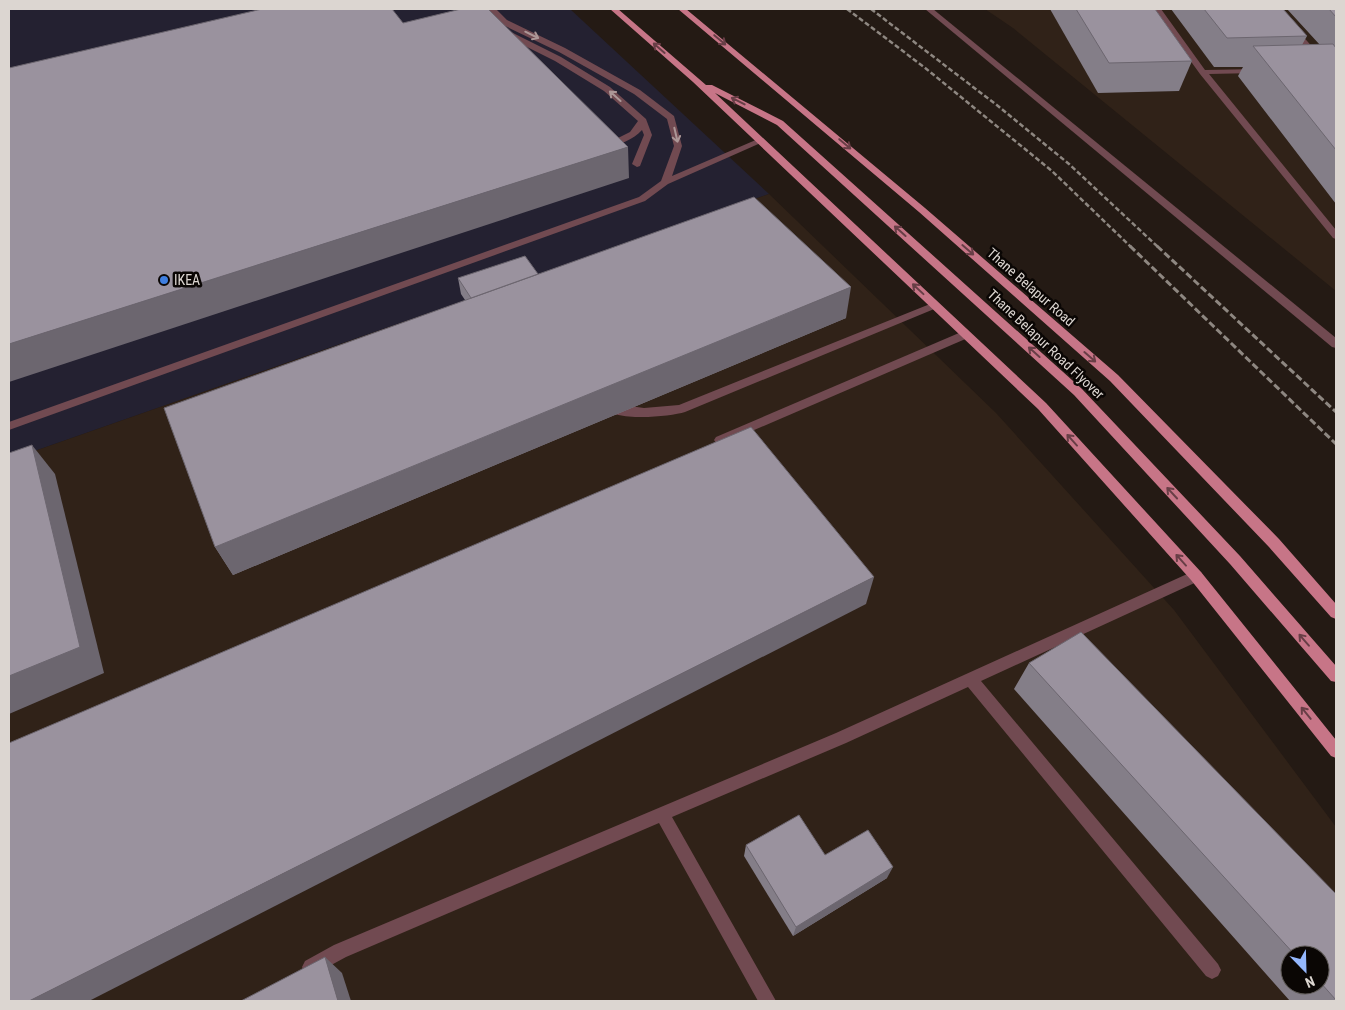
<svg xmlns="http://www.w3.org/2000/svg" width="1345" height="1010" font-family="'Roboto Condensed',sans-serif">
<rect width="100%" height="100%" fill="#241a14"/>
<polygon fill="#242131" points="9,9 570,9 769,194 9,460"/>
<g fill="#302218" fill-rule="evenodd">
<polygon points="985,9 1336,9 1336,291 1013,28"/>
<path d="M 769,194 L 996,413 L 1174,610 L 1336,827 L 1336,1001 L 9,1001 L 9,460 ZM 1290,955 L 1320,955 L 1320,985 L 1290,985 Z"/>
</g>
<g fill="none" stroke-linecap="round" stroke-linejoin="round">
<g fill="#714a51" fill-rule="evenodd">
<path d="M 478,9 L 486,9 L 489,16 L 497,25 L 561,57 L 610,87 L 646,119 L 652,135 L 640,166 L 637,167 L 632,164 L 644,135 L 642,130 C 633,140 620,144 608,148 L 604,145 L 630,132 L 638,121 L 604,91 L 555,61 L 491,29 L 481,17 Z"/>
<polygon points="488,9 496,9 507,20 565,48 640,90 674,116 682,146 672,176 758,139 761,138 765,141 668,184 645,201 9,430 9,422 639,197 661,181 674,146 667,119 634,94 559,52 501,24"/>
<polygon points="925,9 933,9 1336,338 1336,348 1332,347"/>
<polygon points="1153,9 1161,9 1205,70 1259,69 1260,71 1256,73 1209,74 1336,230 1336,239 1333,238 1200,74"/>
<polygon points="1271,9 1279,9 1336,74 1336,81 1333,81"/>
<path d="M 935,302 L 940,305 L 939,307 L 685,412 C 669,417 613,422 602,407 L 608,403 L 644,408 L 679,405 Z"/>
<polygon points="966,330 971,334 970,337 724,443 716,443 714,440 716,437"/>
<polygon points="1196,570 1201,572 1203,576 1201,580 981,681 1218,964 1221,970 1218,976 1212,979 1206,976 968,687 846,743 672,817 776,1001 758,1001 659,823 346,957 311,976 305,973 302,967 305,961 334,945 836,733"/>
</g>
<g fill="#c77587" fill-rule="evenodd">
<polygon points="610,9 618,9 706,85 712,85 783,121 1082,389 1240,556 1336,666 1336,682 1331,681 1230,564 1074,395 777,125 715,93 1046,403 1201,572 1336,740 1336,758 1331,756 1191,580 1038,409 693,82"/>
<polygon points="678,9 686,9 925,208 1118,375 1279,539 1336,604 1336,619 1331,617 1269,547 1110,381 919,212"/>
</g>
<g stroke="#8e8781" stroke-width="2.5" stroke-dasharray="5 2.5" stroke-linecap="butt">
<polyline points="847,9 924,67 1052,171 1131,247"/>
<polyline points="871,9 998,106 1069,164 1158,247"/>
</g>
<g stroke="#8e8781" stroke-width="3" stroke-dasharray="7 3" stroke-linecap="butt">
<polyline points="1130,246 1336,444"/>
<polyline points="1157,246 1336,412"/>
</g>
</g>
<g fill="#847e88" fill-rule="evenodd">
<polygon points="1050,9 1155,9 1192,61 1179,91 1098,93"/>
<polygon points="1171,9 1283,9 1307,36 1302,45 1320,45 1287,9 1336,9 1336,204 1238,76 1243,67 1214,67"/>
<polygon points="538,274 846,318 233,575 215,547 465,300 461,294 458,278"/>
<path d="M 1029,663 L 1336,894 L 1336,1001 L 1290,1001 L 1014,689 ZM 1290,955 L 1320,955 L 1320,985 L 1290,985 Z"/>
<polygon points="746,845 825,855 887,878 793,936 744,856"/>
</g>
<g fill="#6c666f">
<polygon points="628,147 629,178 9,382 9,344"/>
<polygon points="851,287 846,318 233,575 215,547"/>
<polygon points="32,445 55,474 104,673 9,714 9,676"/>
<polygon points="874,577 866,604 89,1001 29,1001"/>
<polygon points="893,867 887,878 793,936 796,927"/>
<polygon points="325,957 342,973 351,1001 338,1001"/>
</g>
<g fill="#9a929e" stroke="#6c666f">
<polygon points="262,9 392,9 403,23 461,9 488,9 628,147 9,344 9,68"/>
<polygon points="1076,9 1155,9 1192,61 1109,63"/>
<polygon points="1204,9 1283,9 1307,36 1227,38"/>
<polygon points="1329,9 1336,9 1336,17"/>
<polygon points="1333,44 1336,48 1336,150 1253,46"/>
<polygon points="754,197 851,287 215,547 164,408"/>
<polygon points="525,256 538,274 471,298 458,278"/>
<polygon points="751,427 874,577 29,1001 9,1001 9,743"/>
<polygon points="32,445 80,647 9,676 9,453"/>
<polygon points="1081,632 1336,894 1336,1000 1320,982 1320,955 1295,955 1029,663"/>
<polygon points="799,815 825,855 868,830 893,867 796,927 746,845"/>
<polygon points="325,957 338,1001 241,1001"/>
</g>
<defs><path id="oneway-shaft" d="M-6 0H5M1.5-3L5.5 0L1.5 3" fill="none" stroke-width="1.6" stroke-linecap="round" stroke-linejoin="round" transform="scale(1.25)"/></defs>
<g stroke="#ac9797">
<use href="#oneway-shaft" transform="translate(532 35) rotate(26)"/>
<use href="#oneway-shaft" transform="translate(615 96) rotate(-138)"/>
<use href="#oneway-shaft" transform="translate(676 135) rotate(77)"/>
</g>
<g stroke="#683e46">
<use href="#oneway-shaft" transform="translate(720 40) rotate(40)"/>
<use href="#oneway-shaft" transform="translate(659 48) rotate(-139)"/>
<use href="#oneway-shaft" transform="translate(738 101) rotate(-153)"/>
<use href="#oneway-shaft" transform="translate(845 144) rotate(40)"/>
<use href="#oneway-shaft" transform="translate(900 231) rotate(-138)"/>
<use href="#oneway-shaft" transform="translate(968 250) rotate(41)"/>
<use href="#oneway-shaft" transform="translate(918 289) rotate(-137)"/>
<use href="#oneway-shaft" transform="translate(1034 352) rotate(-138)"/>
<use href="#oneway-shaft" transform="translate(1090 357) rotate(41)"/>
<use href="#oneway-shaft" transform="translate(1072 440) rotate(-132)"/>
<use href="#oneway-shaft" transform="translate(1172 493) rotate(-133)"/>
<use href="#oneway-shaft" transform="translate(1181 560) rotate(-132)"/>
<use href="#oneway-shaft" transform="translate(1304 640) rotate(-131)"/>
<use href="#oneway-shaft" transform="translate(1306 713) rotate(-129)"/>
</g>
<circle fill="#3f7fe0" stroke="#0a0604" stroke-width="2" cx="164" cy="280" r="5"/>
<g text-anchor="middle" stroke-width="5" stroke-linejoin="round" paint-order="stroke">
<g font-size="14" fill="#dcd6d1" stroke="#0a0604" text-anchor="start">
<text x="174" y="285">IKEA</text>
</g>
<g font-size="14" fill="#dcd6d1" stroke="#0a0604">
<text transform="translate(1031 287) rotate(41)" y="5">Thane Belapur Road</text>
<text transform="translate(1046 344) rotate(43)" y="5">Thane Belapur Road Flyover</text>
</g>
</g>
<rect width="1345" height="1010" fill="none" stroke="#dcd6d1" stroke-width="20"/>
<g transform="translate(1305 970) rotate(157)"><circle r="24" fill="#0a0604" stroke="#5e5956"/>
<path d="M0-4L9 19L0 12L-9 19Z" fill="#94b7fd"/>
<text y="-8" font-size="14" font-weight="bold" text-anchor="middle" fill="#dcd6d1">N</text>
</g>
</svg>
